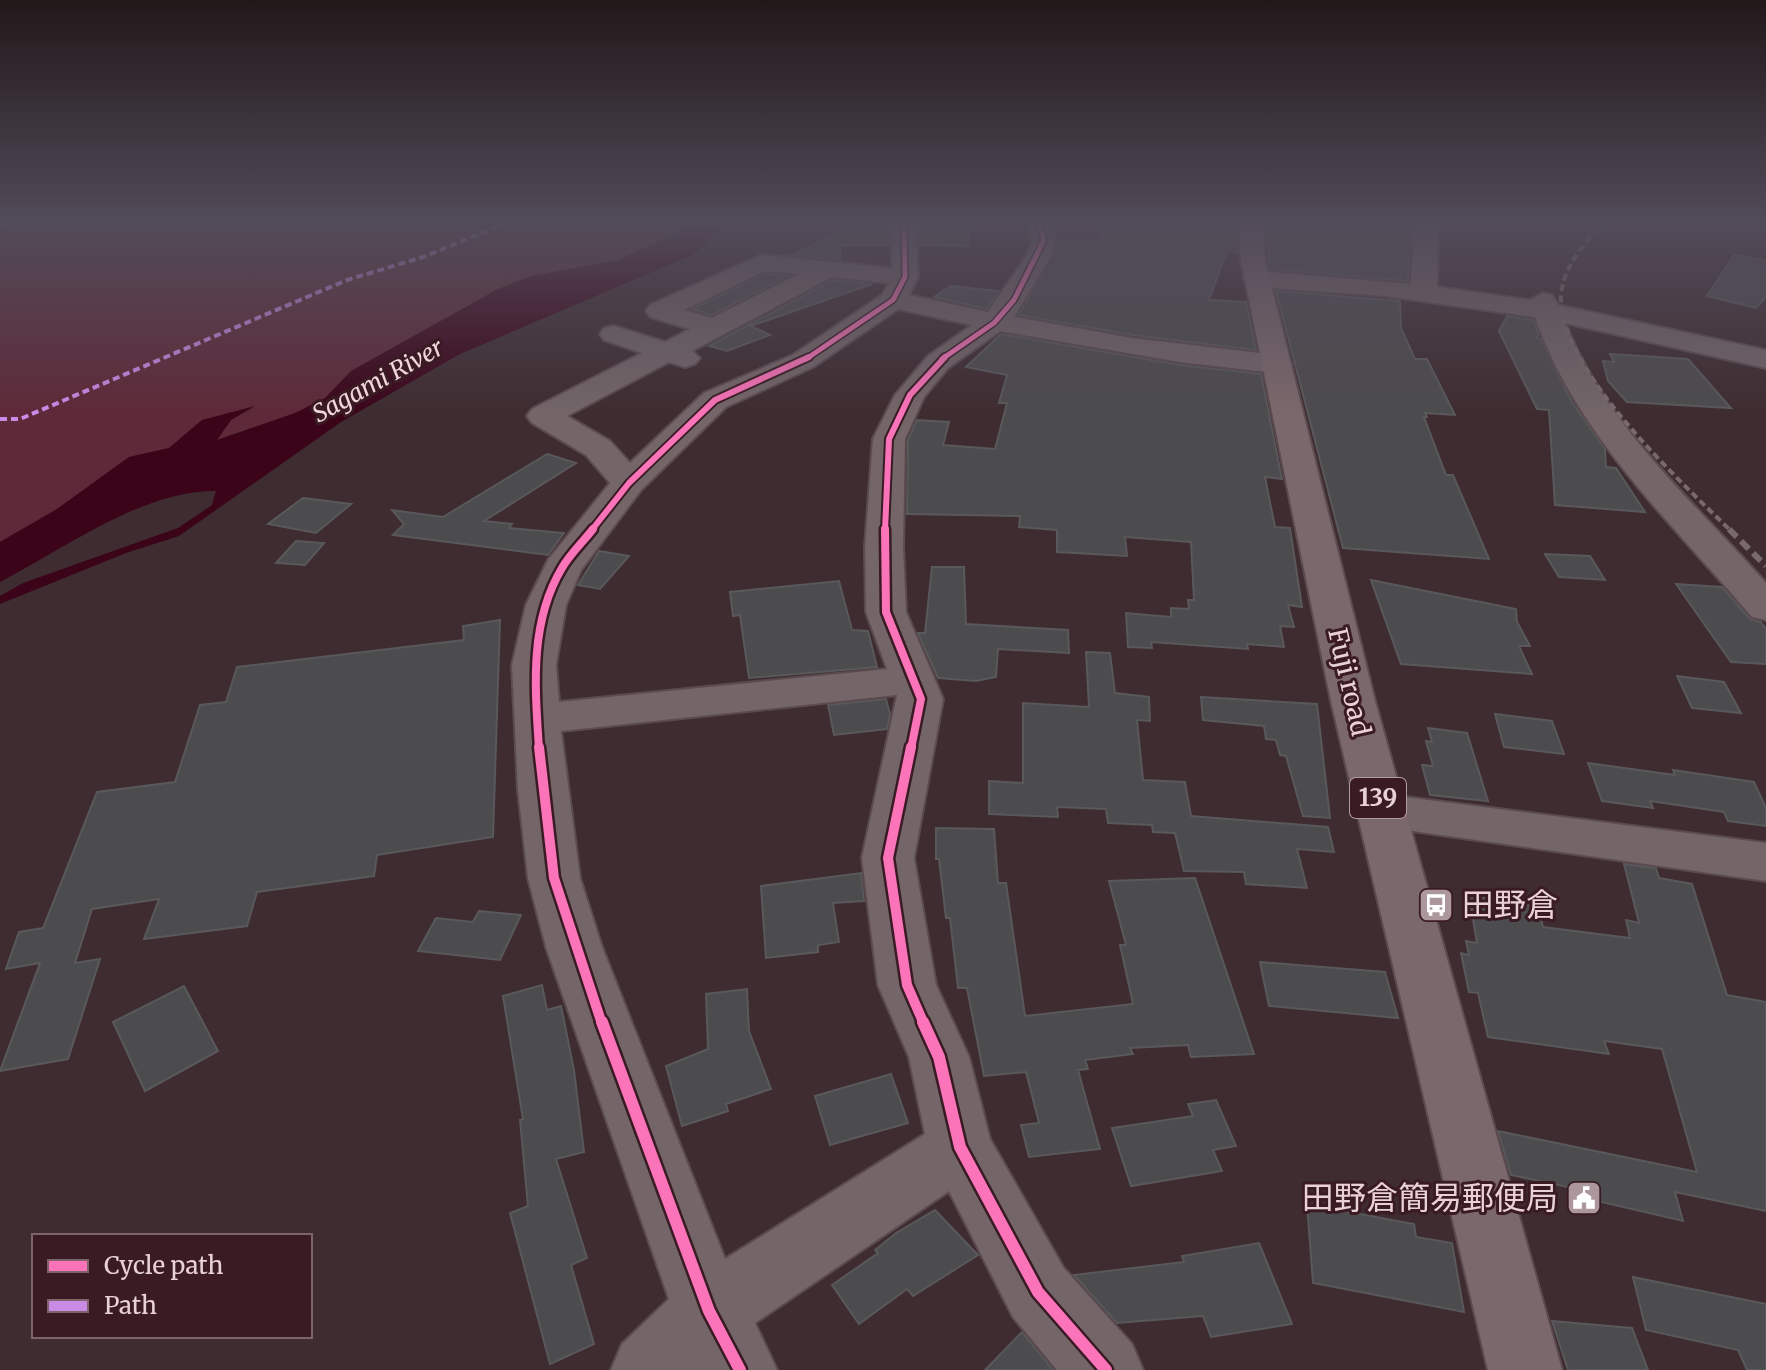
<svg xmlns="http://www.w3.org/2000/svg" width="1766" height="1370" font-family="Merriweather,'Noto Sans JP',serif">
<rect width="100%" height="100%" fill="#3e2c30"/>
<polygon fill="#5e2938" points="0,222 679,222 680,231 619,260 531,276 498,289 351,371 326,398 296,413 216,440 231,420 252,408 202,420 169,448 129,457 57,509 0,542"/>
<path fill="#3b0419" d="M 679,222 L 732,222 L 692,255 L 460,354 L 341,422 L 179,536 L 126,553 L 0,604 L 0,596 L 23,583 L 178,528 L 212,505 L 216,491 C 143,490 64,549 0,582 L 0,542 L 57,509 L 129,457 L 169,448 L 202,420 L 255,406 L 231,420 L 217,440 L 295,413 L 325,398 L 351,371 L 498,289 L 531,276 L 619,260 L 680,232 Z"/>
<g fill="#4c4b4d" stroke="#59585a" stroke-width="2">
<polygon points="862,222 889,222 889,245 841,245 840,260 791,255"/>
<polygon points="919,222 969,223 968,246 920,245"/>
<polygon points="1103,222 1235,222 1237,252 1227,251 1209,300 1246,302 1256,350 1132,335 1019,315 1061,239 1102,242"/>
<polygon points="1265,222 1411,222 1408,281 1270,269"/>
<polygon points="1734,255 1766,261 1766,297 1756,308 1707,296"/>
<polygon points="766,274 788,276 712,315 692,309"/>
<polygon points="833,280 872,284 751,326 770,335 727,351 709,346"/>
<polygon points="950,286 999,291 987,309 934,297"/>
<polygon points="1276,291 1400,301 1401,328 1415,359 1427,359 1455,415 1425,413 1427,417 1424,417 1446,475 1453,475 1489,559 1343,548"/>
<polygon points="1507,316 1533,320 1539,334 1537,338 1541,339 1572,402 1605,449 1606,467 1616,468 1645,512 1555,505 1549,410 1537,409 1499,331"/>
<polygon points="1001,334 1180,365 1261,374 1282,479 1265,477 1275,527 1290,528 1302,607 1288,605 1294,627 1280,626 1284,647 1247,644 1248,649 1151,642 1152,648 1128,647 1126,613 1171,617 1171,608 1189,609 1188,600 1194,600 1191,542 1125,537 1127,556 1057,552 1057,530 1019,527 1020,516 907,514 908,440 917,420 949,422 943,445 995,449 1007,403 999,403 1007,375 966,367"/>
<polygon points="1610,354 1688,359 1731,408 1627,402 1608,381 1603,361 1614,362"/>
<polygon points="547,454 576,463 484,521 512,524 509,528 564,533 548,555 393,535 404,524 392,510 443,517"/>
<polygon points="303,498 351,504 316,533 268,524"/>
<polygon points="296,541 324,543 305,565 276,563"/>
<polygon points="599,551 629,556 600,589 578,585"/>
<polygon points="1545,554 1590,556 1605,580 1559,577"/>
<polygon points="932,567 964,567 966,624 1068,630 1069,653 998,649 996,677 976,681 938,678 918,633 925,633"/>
<polygon points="1371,580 1516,609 1517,622 1530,646 1519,646 1532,674 1401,664"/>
<polygon points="839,581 852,630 868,631 877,667 749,678 740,615 733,616 730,592"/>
<polygon points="1676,584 1722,587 1750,619 1761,622 1766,629 1766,664 1731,662"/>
<polygon points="500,620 493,837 377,855 374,876 257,892 247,926 144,939 159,899 92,909 75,963 100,959 68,1059 0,1071 40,963 6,969 19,932 43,928 97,792 175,782 200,705 226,702 237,667 464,640 463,626"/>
<polygon points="1086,652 1110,653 1115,693 1149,697 1150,721 1137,720 1143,780 1185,782 1191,816 1328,827 1334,852 1297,849 1307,888 1246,884 1244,872 1184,871 1175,833 1153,832 1152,825 1108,823 1106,809 1057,807 1058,817 989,814 989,781 1023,783 1023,703 1089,707"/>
<polygon points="1677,676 1724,682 1741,713 1692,708"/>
<polygon points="1201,697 1317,704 1330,818 1303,816 1286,756 1280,755 1276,740 1266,739 1264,726 1203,720"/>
<polygon points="886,699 890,714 887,729 834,735 828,705"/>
<polygon points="1495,714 1552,721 1564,754 1504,747"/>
<polygon points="1428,728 1467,733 1488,801 1430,795 1422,765 1433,766 1426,741 1432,742"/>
<polygon points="1588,763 1675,775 1673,770 1754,782 1766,808 1766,826 1728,821 1724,812 1650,801 1653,808 1602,801"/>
<polygon points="936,828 994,829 998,883 1006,883 1025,1016 1133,1004 1120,945 1126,945 1109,881 1195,878 1254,1054 1191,1057 1188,1045 1130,1048 1133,1054 1085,1060 1088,1069 1078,1070 1100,1149 1029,1157 1021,1125 1039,1123 1026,1072 984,1076 967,988 958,988 950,918 946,918 939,859 936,859"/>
<polygon points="1624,864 1656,868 1659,878 1692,884 1727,995 1766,1002 1766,1211 1675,1192 1683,1221 1584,1198 1582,1190 1511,1175 1498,1131 1697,1172 1662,1049 1604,1041 1609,1054 1488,1037 1478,993 1469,992 1461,953 1469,955 1466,941 1477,943 1469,895 1538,907 1543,927 1630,938 1626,920 1639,923"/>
<polygon points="861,873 864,901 833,903 839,942 818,945 818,952 766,958 761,886"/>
<polygon points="479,911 521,915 500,960 418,951 436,918 473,922"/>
<polygon points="1260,962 1385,972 1398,1018 1269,1006"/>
<polygon points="542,985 547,1010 561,1006 574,1070 584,1152 556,1159 587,1258 571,1265 594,1344 550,1364 510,1213 528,1206 520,1120 523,1119 503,996"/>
<polygon points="184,986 218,1051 145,1091 113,1022"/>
<polygon points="747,989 749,1031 771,1089 726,1104 728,1111 682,1126 666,1066 708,1049 706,994"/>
<polygon points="891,1074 908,1123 830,1145 815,1096"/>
<polygon points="1216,1100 1236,1146 1213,1150 1222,1171 1131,1186 1112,1128 1193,1116 1188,1104"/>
<polygon points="1307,1204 1414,1224 1416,1237 1452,1243 1464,1312 1313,1283"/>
<polygon points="935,1210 978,1255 913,1296 907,1289 859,1324 832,1285 878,1253 875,1250 896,1233"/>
<polygon points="1259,1243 1292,1324 1211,1337 1203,1316 1117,1323 1074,1275 1184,1262 1182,1256"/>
<polygon points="1633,1277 1766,1304 1766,1370 1747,1370 1738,1350 1646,1330"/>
<polygon points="1552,1321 1632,1328 1648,1370 1568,1370"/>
<polygon points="1022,1332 1053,1370 985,1370"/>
</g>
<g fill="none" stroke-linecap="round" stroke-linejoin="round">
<g stroke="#5b4b4f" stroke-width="4">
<g id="minor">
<path d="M 892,222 L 916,222 L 918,277 L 909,295 L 988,312 L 1026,257 L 1032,240 L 1026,222 L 1050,222 L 1056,240 L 1050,258 L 1014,317 L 1132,338 L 1277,355 L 1287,358 L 1292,364 L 1287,370 L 1277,373 L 1180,362 L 1000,331 L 948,368 L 924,397 L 905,439 L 903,547 L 906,612 L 943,699 L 914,858 L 936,985 L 969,1057 L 990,1139 L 1063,1267 L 1132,1344 L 1143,1370 L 1057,1370 L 1013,1317 L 949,1191 L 755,1323 L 777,1370 L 611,1370 L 622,1344 L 669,1299 L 546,947 L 528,878 L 518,790 L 512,665 L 526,605 L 548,560 L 610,483 L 586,455 L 532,423 L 527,416 L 532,409 L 642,353 L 604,340 L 600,334 L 604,328 L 614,326 L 665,342 L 690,329 L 650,317 L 646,311 L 650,305 L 761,255 L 892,268 ZM 765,271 L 799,274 L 712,318 L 684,310 ZM 832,277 L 889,283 L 882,295 L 793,355 L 704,393 L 630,463 L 610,441 L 567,416 L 669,362 L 685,367 L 695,364 L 700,358 L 692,351 ZM 898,309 L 972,325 L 928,356 L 895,395 L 873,439 L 865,547 L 866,612 L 887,669 L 559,702 L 556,665 L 566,605 L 581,570 L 641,490 L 726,407 L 813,367 ZM 897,695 L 862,858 L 878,985 L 909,1057 L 925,1134 L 725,1259 L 602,947 L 580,878 L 561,731 Z"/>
<path d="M 1414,222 L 1438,222 L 1437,287 L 1530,300 L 1543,293 L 1552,295 L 1558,305 L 1766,350 L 1766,368 L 1565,323 C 1606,426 1694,502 1766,583 L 1766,620 L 1752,617 C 1673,524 1576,435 1535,317 L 1385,296 L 1257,287 L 1244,279 L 1257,271 L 1411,284 Z"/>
<polygon points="1381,794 1766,843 1766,881 1363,824 1356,812 1363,800"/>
</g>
</g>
<g stroke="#5b4b4f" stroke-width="4">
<polygon id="highway" points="1238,222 1262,222 1265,260 1375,701 1562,1370 1488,1370 1331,701 1241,260"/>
</g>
<use href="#minor" fill="#736568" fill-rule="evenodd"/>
<use href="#highway" fill="#7b686c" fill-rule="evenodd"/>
<path stroke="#786a6c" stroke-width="4" stroke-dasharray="7 4" stroke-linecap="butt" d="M 1606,222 C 1585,241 1561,269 1561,299 C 1561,372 1681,482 1731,531"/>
<polyline stroke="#786a6c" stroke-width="6" stroke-dasharray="11 6" stroke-linecap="butt" points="1729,529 1766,566"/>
<g stroke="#ca8be6" stroke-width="4" stroke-dasharray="7 4" stroke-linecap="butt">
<polyline points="0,224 12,222"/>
<polyline points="0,419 20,419 347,280 423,257 504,224"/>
</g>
<g stroke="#3a1b24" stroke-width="8">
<g id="cycleway-far4">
<polyline points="806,359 893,300 905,277 904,222"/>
<polyline points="942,359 994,323 1014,300 1044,240 1038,222"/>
</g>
</g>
<g stroke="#3a1b24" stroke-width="10">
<g id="cycleway-far3">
<polyline points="591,531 629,483 715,400 809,357"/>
<polyline points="885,531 889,439 910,395 945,357"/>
</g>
</g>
<g stroke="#3a1b24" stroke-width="13">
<g id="cycleway-far2">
<polyline points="885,529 886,612 921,699 911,749"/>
<path d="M 539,749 C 535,688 529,623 562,568 C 570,554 583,542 593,529"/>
</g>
</g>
<g stroke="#3a1b24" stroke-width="15">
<g id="cycleway-far1">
<polyline points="539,747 554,878 602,1024"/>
<polyline points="911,747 888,858 907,985 924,1024"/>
</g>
</g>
<g stroke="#3a1b24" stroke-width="17">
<g id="cycleway">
<polyline points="602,1022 709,1311 740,1370"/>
<polyline points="923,1022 939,1057 960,1147 1038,1292 1106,1370"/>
</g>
</g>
<use href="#cycleway-far4" stroke="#fb73b8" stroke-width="5"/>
<use href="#cycleway-far3" stroke="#fb73b8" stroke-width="6"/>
<use href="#cycleway-far2" stroke="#fb73b8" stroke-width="8"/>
<use href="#cycleway-far1" stroke="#fb73b8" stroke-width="10"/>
<use href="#cycleway" stroke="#fb73b8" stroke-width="12"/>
</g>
<linearGradient id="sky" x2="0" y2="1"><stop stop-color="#22181a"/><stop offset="0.54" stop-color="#524b59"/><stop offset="1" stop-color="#524b59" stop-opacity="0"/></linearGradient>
<rect width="1766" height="414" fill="url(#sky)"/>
<defs>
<g id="bus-square" transform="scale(1.8)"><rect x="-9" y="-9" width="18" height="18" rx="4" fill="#ac989c" stroke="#3a1b24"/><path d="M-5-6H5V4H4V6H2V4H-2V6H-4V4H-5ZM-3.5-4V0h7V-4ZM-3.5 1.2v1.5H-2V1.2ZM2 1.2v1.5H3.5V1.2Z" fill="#fff"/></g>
<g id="civic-square" transform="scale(1.8)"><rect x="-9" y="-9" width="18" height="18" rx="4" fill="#ac989c" stroke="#3a1b24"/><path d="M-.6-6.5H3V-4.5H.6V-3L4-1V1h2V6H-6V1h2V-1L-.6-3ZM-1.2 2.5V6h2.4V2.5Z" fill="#fff"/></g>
</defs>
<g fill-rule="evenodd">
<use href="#bus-square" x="1436" y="905"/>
<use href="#civic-square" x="1584" y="1198"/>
</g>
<g text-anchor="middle" stroke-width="6" stroke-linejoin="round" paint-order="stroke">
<g font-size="24" font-style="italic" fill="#f1d7dc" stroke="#3a1b24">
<text transform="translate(378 381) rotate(-29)" y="8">Sagami River</text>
</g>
<rect fill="#3a1b24" stroke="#b49ba1" stroke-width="2" x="1350" y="778" width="56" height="40" rx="6"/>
<g font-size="24" font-weight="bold" fill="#e8d2d6">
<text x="1378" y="806">139</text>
</g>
<g font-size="26" fill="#e8d2d6" stroke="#3a1b24">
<text transform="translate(1349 682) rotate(77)" y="9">Fuji road</text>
</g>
<g font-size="32" fill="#e8d2d6" stroke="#3a1b24" text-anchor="start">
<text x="1462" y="916">田野倉</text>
<text x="1558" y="1209" text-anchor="end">田野倉簡易郵便局</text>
</g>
</g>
<rect x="32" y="1234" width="280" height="104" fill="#3a1b24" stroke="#80646b" stroke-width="2"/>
<rect x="48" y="1260" width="40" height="12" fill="#fb73b8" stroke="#80646b" stroke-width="2"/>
<text x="104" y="1274" font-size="24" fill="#e8d2d6">Cycle path</text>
<rect x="48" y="1300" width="40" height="12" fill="#ca8be6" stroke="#80646b" stroke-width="2"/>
<text x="104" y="1314" font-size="24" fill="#e8d2d6">Path</text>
</svg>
